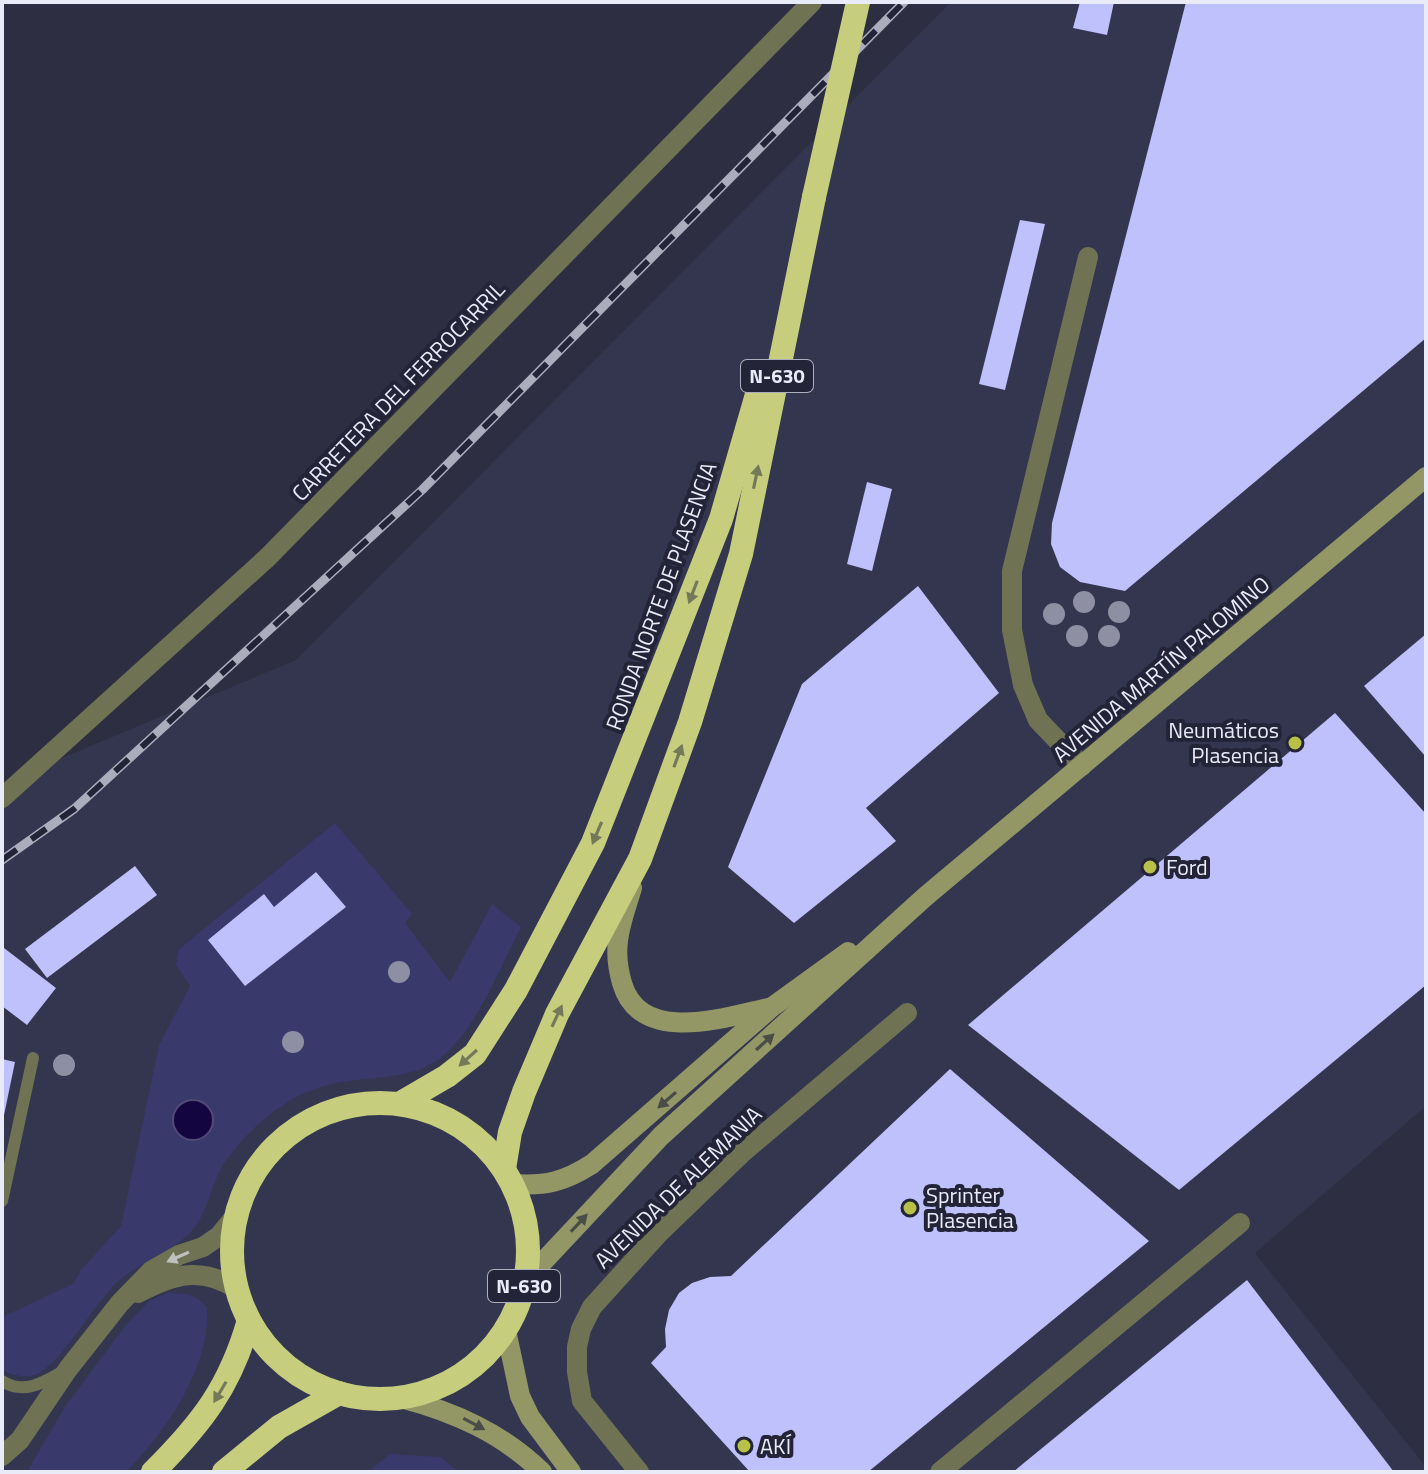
<svg xmlns="http://www.w3.org/2000/svg" width="1428" height="1474" font-family="'Titillium Web',sans-serif">
<rect width="100%" height="100%" fill="#2d2e42"/>
<polygon fill="#34354f" points="951,2 1426,2 1426,1106 1255,1253 1426,1467 1426,1472 2,1472 2,783 296,660"/>
<g fill="#39396b">
<path d="M 335,823 L 412,914 L 405,923 L 450,982 L 492,904 L 521,927 C 501,966 476,1029 443,1056 C 411,1082 370,1075 332,1084 C 290,1093 256,1122 230,1155 C 214,1174 211,1200 199,1221 C 184,1248 145,1259 121,1279 C 94,1302 65,1360 37,1374 C 26,1379 12,1375 2,1370 L 2,1317 L 73,1284 L 81,1270 L 121,1226 L 159,1045 L 190,986 L 176,965 L 179,949 Z"/>
<path d="M 167,1293 C 184,1293 195,1294 207,1307 C 211,1367 166,1431 126,1472 L 27,1472 L 64,1408 L 125,1326 L 149,1301 Z"/>
<polygon points="390,1454 440,1457 459,1472 368,1472"/>
</g>
<circle fill="#120540" stroke="#534a77" stroke-width="2" cx="193" cy="1120" r="20"/>
<g fill="#bec1fc">
<polygon points="1080,2 1114,2 1107,35 1073,28"/>
<polygon points="1186,2 1426,2 1426,338 1125,591 1080,582 1060,567 1051,544 1052,523"/>
<polygon points="1020,220 1045,224 1005,390 979,384"/>
<polygon points="867,482 892,489 872,571 847,564"/>
<polygon points="918,586 999,693 866,808 896,841 794,923 728,867 802,684"/>
<polygon points="1426,634 1426,757 1364,686"/>
<polygon points="1335,713 1426,814 1426,985 1179,1190 968,1025"/>
<polygon points="135,866 157,895 47,978 25,949"/>
<polygon points="316,872 346,907 245,986 208,940 264,894 274,907"/>
<polygon points="4,948 56,988 27,1025 2,1006 2,951"/>
<polygon points="2,1059 15,1062 3,1120 2,1120"/>
<polygon points="950,1069 1149,1241 868,1472 750,1472 651,1363 666,1347 665,1329 669,1310 679,1293 692,1283 710,1277 731,1276"/>
<polygon points="1247,1280 1394,1472 1013,1472"/>
</g>
<g fill="none" stroke-linecap="round" stroke-linejoin="round">
<g stroke="#6f7253" stroke-width="12">
<polyline points="2,1201 33,1058"/>
<path d="M 2,1381 C 23,1395 43,1383 62,1372"/>
</g>
<g stroke="#6f7253" stroke-width="20">
<polyline points="1082,766 1038,720 1023,685 1012,630 1012,571 1088,257"/>
<polyline points="2,798 268,557 812,2"/>
<path d="M 138,1293 C 174,1274 201,1266 237,1289"/>
<polyline points="2,1456 20,1440 68,1369 120,1303 151,1271 179,1255 203,1247 219,1236 236,1215"/>
<polyline points="639,1472 582,1401 577,1372 577,1347 581,1329 592,1307 659,1233 741,1154 907,1013"/>
<polyline points="940,1472 1240,1223"/>
</g>
<g stroke="#929765" stroke-width="20">
<path d="M 632,888 C 627,905 620,923 618,941 C 616,956 618,969 622,983 C 640,1045 723,1018 768,1008"/>
<path d="M 513,1184 C 546,1186 564,1182 592,1164 L 772,1007 L 848,952"/>
<polyline points="526,1280 661,1136 926,896 1426,477"/>
<polyline points="506,1330 520,1396 530,1417 571,1472"/>
<path d="M 401,1398 C 454,1412 502,1433 542,1472"/>
</g>
<g stroke="#c6ce7e" stroke-width="24">
<circle cx="380" cy="1251" r="148"/>
<polyline points="399,1104 447,1076 475,1054 516,990 593,843 721,519 762,377"/>
<polyline points="504,1169 510,1132 524,1092 557,1014 640,859 690,722 741,554 814,197"/>
<path d="M 153,1472 C 202,1423 230,1387 249,1320"/>
<polyline points="224,1472 279,1427 339,1393"/>
</g>
<g stroke="#abacbc" stroke-width="9">
<polyline id="rail" points="2,860 74,809 422,490 904,2"/>
</g>
<use href="#rail" stroke="#232437" stroke-width="6" stroke-dasharray="18" stroke-linecap="butt"/>
<polyline stroke="#c6ce7e" stroke-width="24" points="814,197 858,2"/>
</g>
<g fill="#8e8fa3">
<circle cx="1084" cy="602" r="11"/>
<circle cx="1119" cy="612" r="11"/>
<circle cx="1054" cy="614" r="11"/>
<circle cx="1077" cy="636" r="11"/>
<circle cx="1109" cy="636" r="11"/>
<circle cx="399" cy="972" r="11"/>
<circle cx="293" cy="1042" r="11"/>
<circle cx="64" cy="1065" r="11"/>
</g>
<defs><path id="oneway-solid" d="M-6-.8H1V-3.2L6.5 0L1 3.2V.8H-6Z" transform="scale(2)"/></defs>
<g fill="#74795a">
<use href="#oneway-solid" transform="translate(756 477) rotate(-78)"/>
<use href="#oneway-solid" transform="translate(693 592) rotate(111)"/>
<use href="#oneway-solid" transform="translate(678 756) rotate(-70)"/>
<use href="#oneway-solid" transform="translate(597 833) rotate(113)"/>
<use href="#oneway-solid" transform="translate(557 1016) rotate(-65)"/>
<use href="#oneway-solid" transform="translate(468 1058) rotate(138)"/>
<use href="#oneway-solid" transform="translate(220 1392) rotate(121)"/>
</g>
<g fill="#4a4c47">
<use href="#oneway-solid" transform="translate(765 1042) rotate(-42)"/>
<use href="#oneway-solid" transform="translate(667 1100) rotate(139)"/>
<use href="#oneway-solid" transform="translate(579 1223) rotate(-47)"/>
<use href="#oneway-solid" transform="translate(474 1424) rotate(28)"/>
</g>
<use fill="#bfc1be" href="#oneway-solid" transform="translate(178 1257) rotate(156)"/>
<g fill="#b8c147" stroke="#232437" stroke-width="3">
<circle cx="1295" cy="743" r="8"/>
<circle cx="1150" cy="867" r="8"/>
<circle cx="910" cy="1208" r="8"/>
<circle cx="744" cy="1446" r="8"/>
</g>
<g text-anchor="middle" stroke-width="8" stroke-linejoin="round" paint-order="stroke">
<g fill="#232437" stroke="#aeafbe" stroke-width="2">
<rect x="741" y="360" width="72" height="32" rx="6"/>
<rect x="488" y="1270" width="72" height="32" rx="6"/>
</g>
<g font-size="20" font-weight="bold" fill="#eaebf8">
<text x="777" y="383">N-630</text>
<text x="524" y="1293">N-630</text>
</g>
<g font-size="22" fill="#eaebf8" stroke="#232437">
<text transform="translate(398 391) rotate(-46)" y="8">CARRETERA DEL FERROCARRIL</text>
<text transform="translate(661 596) rotate(-70)" y="8">RONDA NORTE DE PLASENCIA</text>
<text transform="translate(1161 669) rotate(-40)" y="8">AVENIDA MARTÍN PALOMINO</text>
<text transform="translate(678 1187) rotate(-44)" y="8">AVENIDA DE ALEMANIA</text>
</g>
<g font-size="22" fill="#eaebf8" stroke="#232437" text-anchor="start">
<text x="1279" y="738" text-anchor="end">Neumáticos<tspan x="1279" dy="25">Plasencia</tspan></text>
<text x="1166" y="875">Ford</text>
<text x="926" y="1203">Sprinter<tspan x="926" dy="25">Plasencia</tspan></text>
<text x="760" y="1454">AKÍ</text>
</g>
</g>
<rect width="1428" height="1474" fill="none" stroke="#eaebf8" stroke-width="8"/>
</svg>
